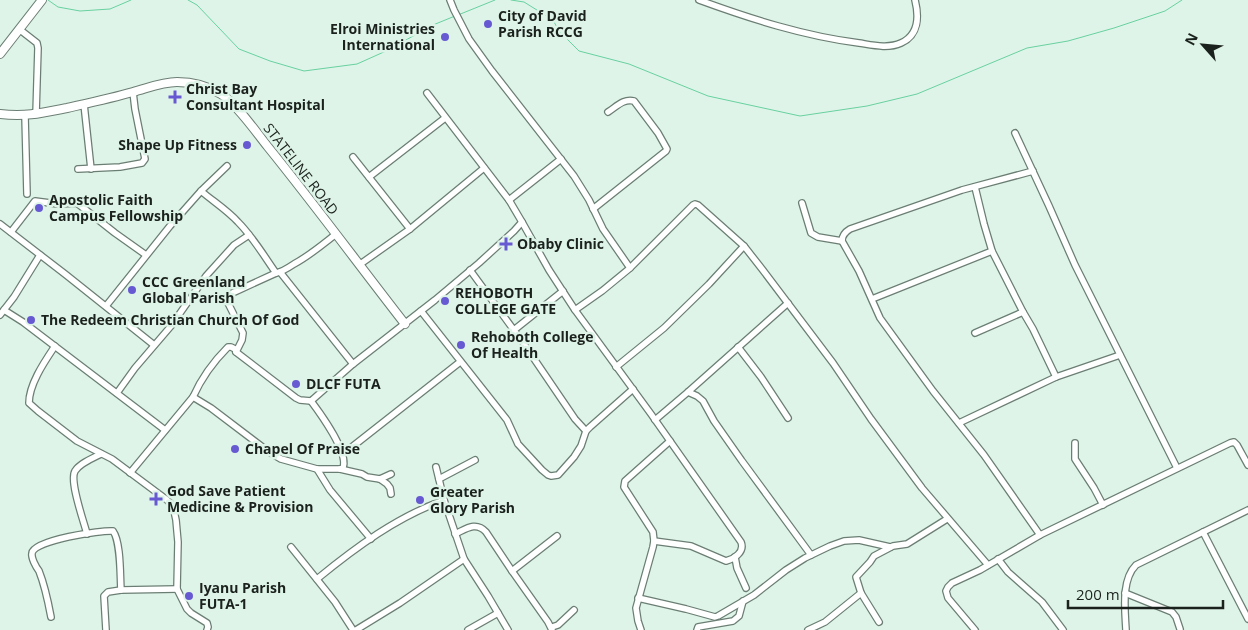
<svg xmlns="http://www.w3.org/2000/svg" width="1248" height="630" font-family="'Open Sans',sans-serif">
<rect width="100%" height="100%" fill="#dff4e8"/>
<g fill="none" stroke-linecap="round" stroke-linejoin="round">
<g stroke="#68d1a0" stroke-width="1">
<polyline points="48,0 58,7 80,11 110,9 131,0"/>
<polyline points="188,0 197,5 239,49 270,61 304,71 357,64 386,51 433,25 455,16"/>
<polyline points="511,0 524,2 553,20 559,31 579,51 629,64 708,96 800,116 867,106 917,94 1027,48 1068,41 1114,28 1165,11 1182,0"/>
<polyline points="458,15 495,0"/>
</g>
<g stroke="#6b7e74" stroke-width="8">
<g id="street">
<polyline points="450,0 454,10 469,39 492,71 574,176 589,200 603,229 630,268"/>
<path d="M 699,0 C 751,19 804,36 859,43 C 872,45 888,49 901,43 C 919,35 919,16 915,0"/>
<polyline points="19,29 37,43 38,48 36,114"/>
<path d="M 427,93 L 509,200 L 522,222 L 549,270 L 575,310 L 651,414 L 741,542 C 745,552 734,559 726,561 L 691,546 L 654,541"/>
<polyline points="84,104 91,169"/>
<polyline points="25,116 27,194"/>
<polyline points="1015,133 1049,206 1075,265 1177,468"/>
<polyline points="353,157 410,229"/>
<polyline points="78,169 120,167 142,163 145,159 135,109 133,92"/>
<path d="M 1033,171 L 962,190 L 850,229 C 845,232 842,235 842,241 L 859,271 L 880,318 L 933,391 L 984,455 L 1040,535"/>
<polyline points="369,177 445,118"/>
<polyline points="975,187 984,224 992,251 1023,312 1033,329 1056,377"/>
<path d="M 201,191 C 214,202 227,210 238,222 C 253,237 264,256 276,273"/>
<polyline points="509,200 561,159"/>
<polyline points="802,203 811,233 818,237 842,241"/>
<path d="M 593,209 L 666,151 L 667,149 L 658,133 L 634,101 C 624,98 616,107 608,112"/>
<polyline points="0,224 65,274 154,345"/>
<polyline points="11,232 35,201 58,204 77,203 115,233 146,255"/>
<polyline points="359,265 410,229 484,168"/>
<polyline points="470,270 524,344 575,419 586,431"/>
<polyline points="280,272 353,364"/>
<polyline points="872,299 992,251"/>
<polyline points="106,306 170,226 201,191 227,166"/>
<polyline points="4,310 23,322 165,430"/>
<polyline points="575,310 602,291 630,268 693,205 695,204 698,205 744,246 762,269 833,363 871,419 922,488 988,565"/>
<polyline points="421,311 507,420 518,444 542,470 548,475 551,476 558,475 574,457 581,446 586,431 590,427 633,389"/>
<polyline points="0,315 14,297 40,255"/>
<polyline points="514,330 563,291"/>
<polyline points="975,333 1023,312"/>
<path d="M 55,346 C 45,361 29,384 29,403 L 38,411 L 77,441 L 112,459 L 167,500 L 173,506 L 176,520 L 178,542 L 177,589 L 187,609 L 191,613 L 207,623 L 208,627 L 207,630"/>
<polyline points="738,347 761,377 788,418"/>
<path d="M 236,352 L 242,340 L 243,333 L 226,299 L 228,295 L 276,273 C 282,272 288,268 294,264 C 309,256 322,245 336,234"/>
<polyline points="616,367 664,328 709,284 744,246"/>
<polyline points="688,392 697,396 703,401 714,421 742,461 811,555"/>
<polyline points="117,393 135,368 171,326 206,276 234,245 249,235"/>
<polyline points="193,397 211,408 269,452 281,459 317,469 330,490 371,539"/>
<path d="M 311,401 C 320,413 349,453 343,468 L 340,469 L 317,469"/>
<polyline points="655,420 688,392 788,303"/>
<polyline points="959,423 1056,377 1120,355"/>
<polyline points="1075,443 1075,459 1094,488 1103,505"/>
<polyline points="343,454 460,362"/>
<polyline points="436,467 444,500 464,559 488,596 508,630"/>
<polyline points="340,469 362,474 367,477 380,479 387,484 390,488 391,494"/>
<path d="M 130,473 L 193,397 C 201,379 214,361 228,347 L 231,347 L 235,349 L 236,352 L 296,398 L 300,400 L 311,401 L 353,364 L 435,300 L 479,263 L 514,231 L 522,222"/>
<polyline points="380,479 391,474"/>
<polyline points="439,479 475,460"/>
<polyline points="1203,532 1248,619"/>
<path d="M 87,534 C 84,522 69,481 75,471 C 80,463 93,458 101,454"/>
<path d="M 455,534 C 466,529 476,521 486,532 L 512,571 L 548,622 L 552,630"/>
<polyline points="291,547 335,602 353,630"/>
<polyline points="735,557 737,568 746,588"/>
<polyline points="998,559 1008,572 1042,602 1063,630"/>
<polyline points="512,571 557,536"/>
<path d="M 317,579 C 356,547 397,517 444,500"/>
<polyline points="1125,593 1172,612 1176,617 1180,629"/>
<polyline points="638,598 686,609 715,617 718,616 754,595 786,570 805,558 830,546 844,541 859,540 890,547"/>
<path d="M 51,617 C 48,601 45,586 39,571 C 36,567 31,558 32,553 C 34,540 101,530 113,531 C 121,542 120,575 121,590"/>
<polyline points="879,622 861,593 856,577 870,562 874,556 893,546 907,544 947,519"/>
<polyline points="552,627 558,625 574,610"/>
<polyline points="106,630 104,596 108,592 121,590 177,589"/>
<polyline points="356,630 400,603 464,559"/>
<polyline points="468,630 498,613"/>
<polyline points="641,630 638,621 636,608 653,547 654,541 653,532 624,487 625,481 670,441"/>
<polyline points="697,630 698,627 733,621 739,616 743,601"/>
<polyline points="808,630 825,622 861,593"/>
<polyline points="975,630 948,598 946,591 948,587 952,583 980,570 1040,535 1230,443 1234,442 1237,445 1248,465"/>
<path d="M 1126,630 C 1125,610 1121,580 1136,565 L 1248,510"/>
</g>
</g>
<g stroke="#6b7e74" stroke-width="10">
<g id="secondary">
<polyline points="0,54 42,0"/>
<path d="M 0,114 C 26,117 42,113 67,108 C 89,103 112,98 133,92 C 148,88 162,82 177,82 C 193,82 208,86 221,94 C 236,103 256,132 268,147 C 315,205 359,265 405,324"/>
</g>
</g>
<use href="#street" stroke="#fff" stroke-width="5.5"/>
<use href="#secondary" stroke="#fff" stroke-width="8"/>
</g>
<g fill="#6659d2" stroke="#dff4e8" stroke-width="2">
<circle cx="488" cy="24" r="5"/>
<circle cx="445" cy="37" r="5"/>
<path d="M172.5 89.5h5v5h5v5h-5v5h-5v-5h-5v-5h5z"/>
<circle cx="247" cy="145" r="5"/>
<circle cx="39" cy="208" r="5"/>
<path d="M503.5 236.5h5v5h5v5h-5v5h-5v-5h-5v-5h5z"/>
<circle cx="132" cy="290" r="5"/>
<circle cx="445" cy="301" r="5"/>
<circle cx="31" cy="320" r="5"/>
<circle cx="461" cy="345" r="5"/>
<circle cx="296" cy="384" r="5"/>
<circle cx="235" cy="449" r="5"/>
<path d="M153.5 491.5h5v5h5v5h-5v5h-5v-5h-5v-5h5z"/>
<circle cx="420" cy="500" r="5"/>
<circle cx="189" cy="596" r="5"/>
</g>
<g text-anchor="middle" stroke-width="5" stroke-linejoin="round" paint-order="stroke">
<g font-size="14" font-weight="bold" fill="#1b221e" stroke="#dff4e8" text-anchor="start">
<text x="498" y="21">City of David<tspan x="498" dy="16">Parish RCCG</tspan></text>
<text x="435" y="34" text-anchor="end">Elroi Ministries<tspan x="435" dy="16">International</tspan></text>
<text x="186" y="94">Christ Bay<tspan x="186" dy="16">Consultant Hospital</tspan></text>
<text x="237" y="150" text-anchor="end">Shape Up Fitness</text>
<text x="49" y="205">Apostolic Faith<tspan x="49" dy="16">Campus Fellowship</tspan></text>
<text x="517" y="249">Obaby Clinic</text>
<text x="142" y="287">CCC Greenland<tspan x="142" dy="16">Global Parish</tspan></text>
<text x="455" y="298">REHOBOTH<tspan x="455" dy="16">COLLEGE GATE</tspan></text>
<text x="41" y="325">The Redeem Christian Church Of God</text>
<text x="471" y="342">Rehoboth College<tspan x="471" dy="16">Of Health</tspan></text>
<text x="306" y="389">DLCF FUTA</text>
<text x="245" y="454">Chapel Of Praise</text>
<text x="167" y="496">God Save Patient<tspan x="167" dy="16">Medicine &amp; Provision</tspan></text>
<text x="430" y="497">Greater<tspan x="430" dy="16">Glory Parish</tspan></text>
<text x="199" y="593">Iyanu Parish<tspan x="199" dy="16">FUTA-1</tspan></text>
</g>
<g font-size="14" fill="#1b221e" stroke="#dff4e8">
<text transform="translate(301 169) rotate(52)" y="5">STATELINE ROAD</text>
</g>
</g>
<g transform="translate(1203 45) rotate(297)" stroke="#dff4e8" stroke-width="4" paint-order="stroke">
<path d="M0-4L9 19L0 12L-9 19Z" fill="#1b221e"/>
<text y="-8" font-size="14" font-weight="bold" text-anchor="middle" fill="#1b221e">N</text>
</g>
<path d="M1068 600v8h155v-8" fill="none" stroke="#1b221e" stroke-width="2.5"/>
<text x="1076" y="600" font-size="15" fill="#1b221e" stroke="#dff4e8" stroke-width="4" paint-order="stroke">200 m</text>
</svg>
